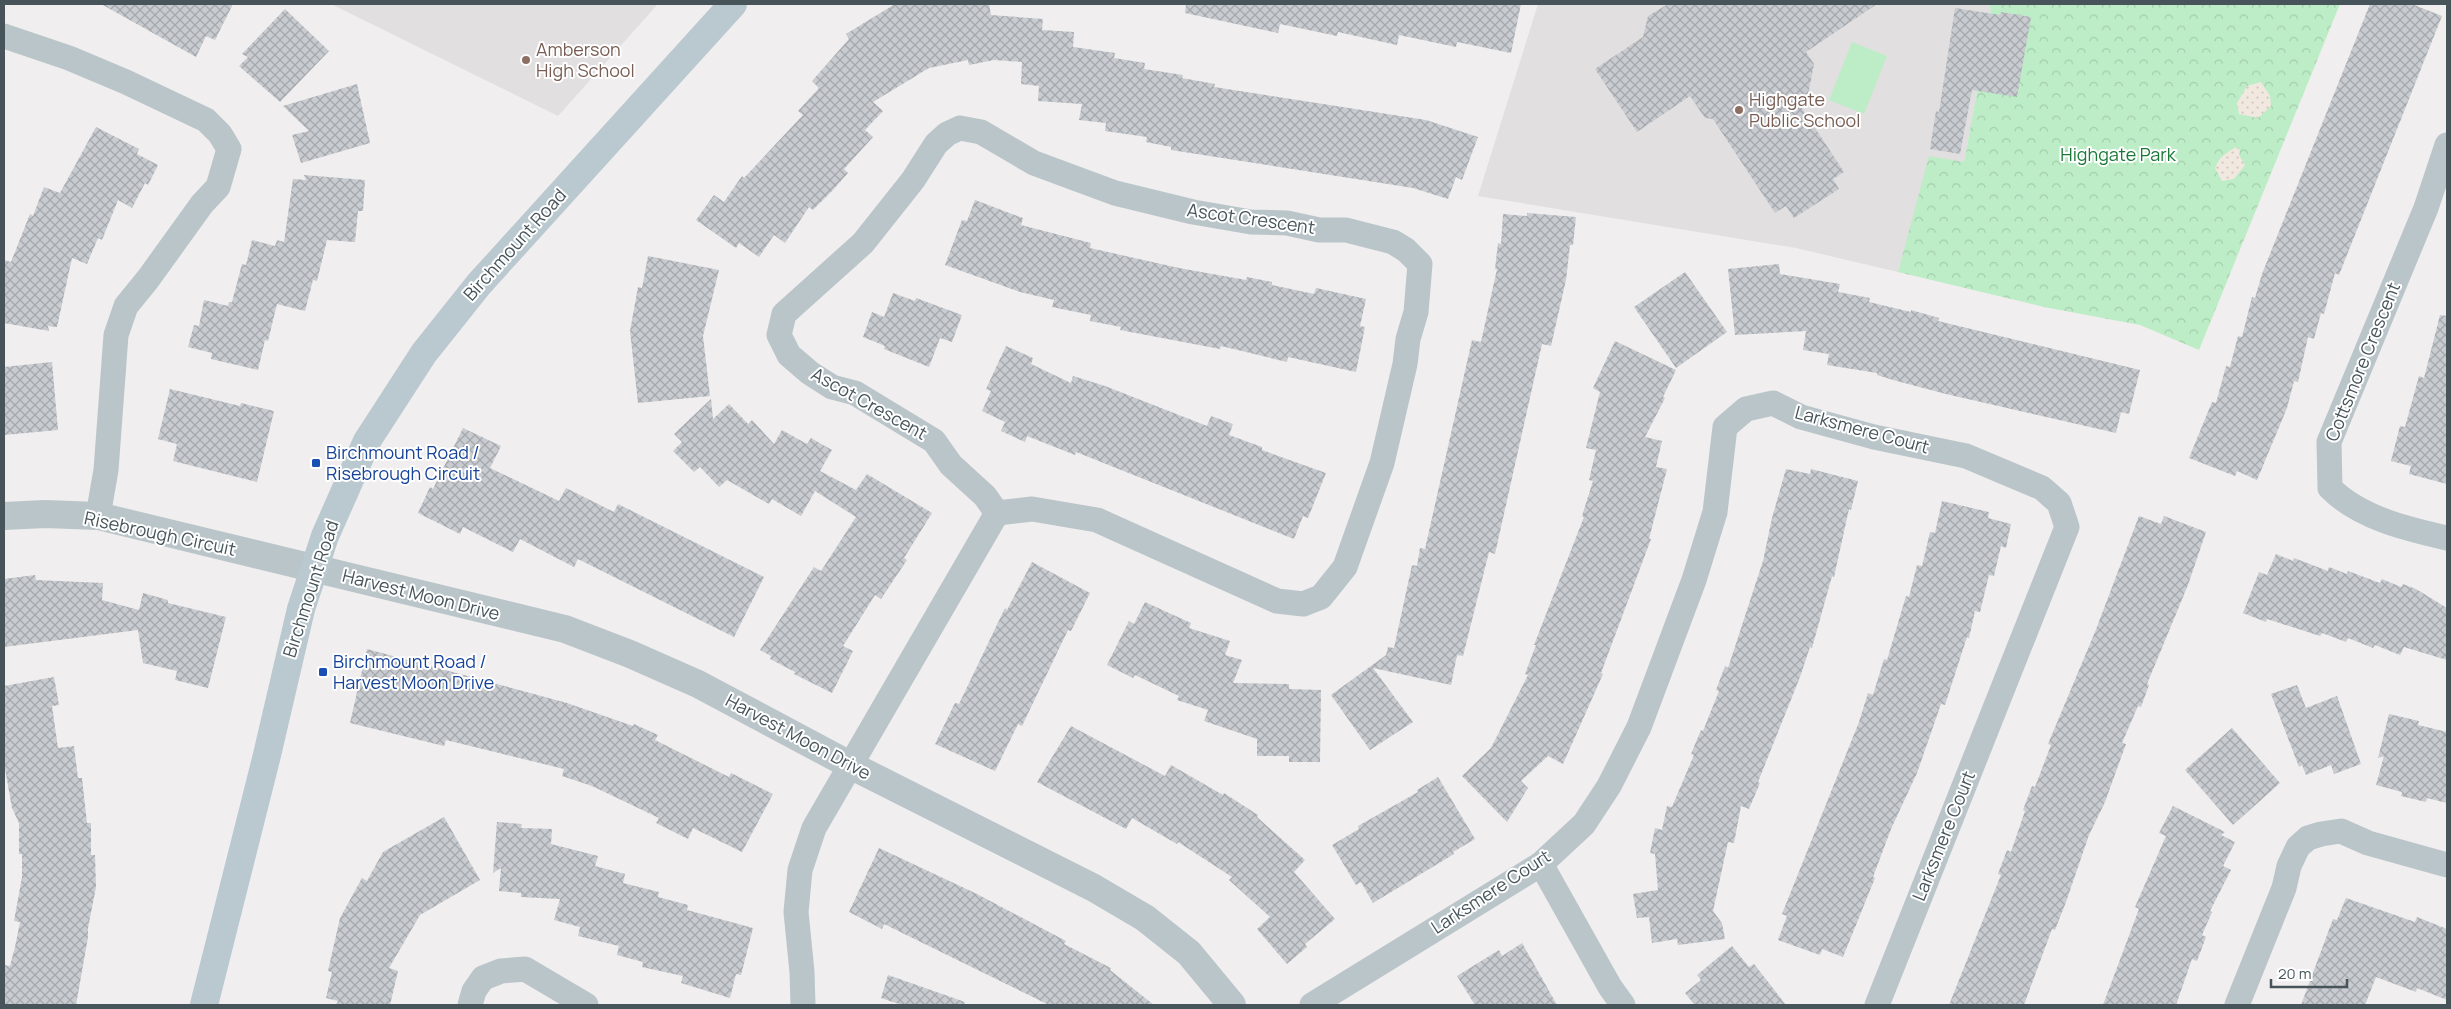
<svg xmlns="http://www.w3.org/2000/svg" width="2451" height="1009" font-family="Manrope,sans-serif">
<defs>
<pattern id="forest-crowns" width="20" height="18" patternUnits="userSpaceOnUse" patternTransform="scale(1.25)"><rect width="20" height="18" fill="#bdedc6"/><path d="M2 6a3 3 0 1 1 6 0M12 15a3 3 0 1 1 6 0" fill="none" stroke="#a4cdac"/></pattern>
<pattern id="sand-dots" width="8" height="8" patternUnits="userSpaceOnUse" patternTransform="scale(1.25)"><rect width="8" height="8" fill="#f1e8df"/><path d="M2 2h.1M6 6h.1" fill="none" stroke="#d0c9c2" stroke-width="1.8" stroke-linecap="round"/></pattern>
<pattern id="building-cross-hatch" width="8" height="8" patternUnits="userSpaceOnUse" patternTransform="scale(1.25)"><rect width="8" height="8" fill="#c8ccd0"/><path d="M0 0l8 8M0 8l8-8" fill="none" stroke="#a4a8ac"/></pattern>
</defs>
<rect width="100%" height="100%" fill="#f0eeee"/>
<g fill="#e1dfdf">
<polygon points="331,4 658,4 558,116"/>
<polygon points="1538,4 1990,4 1991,16 1964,162 1909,233 1898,272 1796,248 1478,196"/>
</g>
<polygon fill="#bdedc6" points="1852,42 1887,56 1864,114 1829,100"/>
<polygon fill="url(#forest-crowns)" points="1990,4 2340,4 2199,350 2140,325 2044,307 1898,272 1929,156 1964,162 1991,16"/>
<g fill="url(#sand-dots)">
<polygon points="2261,82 2270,96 2271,106 2258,118 2239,114 2237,103 2247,86"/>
<path d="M 2236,147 L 2240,150 L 2239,155 L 2245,165 L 2234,179 L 2222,181 L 2215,168 C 2219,157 2226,153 2236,147 Z"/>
</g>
<g fill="url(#building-cross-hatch)">
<polygon points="101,4 233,4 215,40 206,36 196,57"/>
<polygon points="895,4 989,4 991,15 1043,19 1042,30 1074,32 1073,47 1115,53 1114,58 1145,63 1144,69 1183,75 1182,78 1215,84 1214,87 1426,120 1478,137 1462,180 1456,177 1448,199 1413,188 1171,150 1171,147 1146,142 1147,137 1105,131 1106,123 1079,120 1082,104 1038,101 1039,86 1021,84 1022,62 994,60 969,65 968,60 929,68 873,102 883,111 865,130 873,137 844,169 848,173 832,191 813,210 809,207 785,243 774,235 759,257 739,243 736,248 696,220 714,195 724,202 742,176 744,178 803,115 798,111 819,88 812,81 849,39 846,34"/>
<polygon points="1186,4 1521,4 1511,53 1457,42 1456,47 1399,35 1397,45 1338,32 1337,36 1280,24 1278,33 1185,13"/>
<polygon points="1668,4 1877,4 1806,52 1814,64 1808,95 1798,102 1844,172 1833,179 1839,189 1794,218 1786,206 1775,213 1713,119 1705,118 1690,96 1637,132 1595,69 1643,37 1648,16"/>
<polygon points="2370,4 2412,4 2442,16 2339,275 2335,273 2324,314 2321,313 2314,339 2308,337 2298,382 2294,381 2287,408 2257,480 2237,471 2235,476 2189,458 2212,402 2216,403 2226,366 2230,367 2238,336 2242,337 2252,297 2255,298 2262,274"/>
<polygon points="1955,8 2000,15 2001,12 2031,17 2017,97 1972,90 1960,154 1930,149 1936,111 1939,112"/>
<polygon points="285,9 329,51 280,102 239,66 248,57 242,54"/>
<polygon points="357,84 370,143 301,163 292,135 309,131 283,106"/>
<polygon points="96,127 139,149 137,154 158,165 148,185 145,183 132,208 118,200 102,240 98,238 87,264 72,258 57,327 48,326 49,331 4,323 4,260 11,262 30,214 33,216 44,187 60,193"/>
<polygon points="304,175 365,180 363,211 358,211 355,242 327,240 317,281 313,280 305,311 277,304 268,341 265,340 258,370 211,359 212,353 188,347 194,325 199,326 204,300 228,306 229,302 232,302 242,264 246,265 252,240 275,246 277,240 284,242 293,179 306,180"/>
<polygon points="975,200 1023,218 1021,225 1091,243 1090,248 1179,268 1246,280 1247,277 1272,282 1272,285 1314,294 1316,288 1366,299 1360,326 1365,327 1356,372 1288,357 1287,362 1221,346 1220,349 1120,330 1121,327 1090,321 1091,315 1052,307 1054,300 1020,292 945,265 962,220 967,221"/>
<polygon points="1527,213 1576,217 1573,245 1570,245 1566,280 1551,346 1542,344 1495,554 1489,552 1463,656 1457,655 1451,685 1373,668 1413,722 1370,750 1331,695 1386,655 1388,647 1394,648 1412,565 1417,566 1420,548 1425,549 1472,340 1481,342 1497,269 1495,269 1498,243 1501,244 1503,214 1527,216"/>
<polygon points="648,256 719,270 703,336 710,396 638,403 630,331 638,287 642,288"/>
<polygon points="1779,264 1780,274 1840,284 1838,292 1870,298 1869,302 1911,312 1911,310 1939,318 1938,321 2140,370 2129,414 2121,412 2116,433 1946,394 1893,380 1877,375 1877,373 1827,365 1829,354 1803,350 1806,331 1735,335 1728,269"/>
<polygon points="1685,272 1727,332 1676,368 1634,307"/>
<polygon points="893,293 915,301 916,298 962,315 952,342 940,338 929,367 884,349 885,346 863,337 872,312 884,317"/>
<polygon points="2440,315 2447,316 2447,484 2409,474 2411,466 2391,461 2400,426 2405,427 2419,376 2424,378"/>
<polygon points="1615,341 1676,370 1663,397 1665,398 1645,437 1662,441 1656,467 1667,469 1649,539 1651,539 1601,673 1603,674 1563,764 1548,756 1521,781 1528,788 1507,822 1462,776 1491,748 1528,675 1525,674 1536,645 1534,645 1584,517 1582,516 1593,481 1589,480 1596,450 1586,448 1600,392 1593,388"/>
<polygon points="1006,346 1033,358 1031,364 1071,383 1073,376 1105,386 1207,426 1211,416 1233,424 1229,435 1262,447 1262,450 1326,473 1308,518 1303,516 1294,539 1076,452 1075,455 1027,436 1025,442 1001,431 1005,422 982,411 991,391 986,389"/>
<polygon points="52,362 58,430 4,435 4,367"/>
<polygon points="170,389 240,406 241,403 274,411 257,482 173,461 177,444 158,439"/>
<polygon points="711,399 713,419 729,404 748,424 752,420 774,444 782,430 807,444 811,438 832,450 820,471 856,490 867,474 932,513 904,558 907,560 881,599 875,595 843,646 853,651 832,693 794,674 795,672 770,659 771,656 760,650 814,567 821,571 856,517 815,491 801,516 772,499 769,504 727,480 719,487 700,467 694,472 673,451 682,442 674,434"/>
<polygon points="463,428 501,446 490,468 559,501 566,488 614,512 618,504 764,577 734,637 578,559 574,567 520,539 513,552 463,527 460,534 418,513 430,487 433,489"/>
<polygon points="1786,469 1810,474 1811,469 1858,481 1851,510 1849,509 1834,577 1832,576 1812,648 1810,647 1800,677 1758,782 1760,783 1749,809 1741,806 1734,843 1728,842 1713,911 1722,923 1725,939 1678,945 1677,939 1652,943 1649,917 1637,918 1633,894 1658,890 1655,854 1650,853 1655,828 1662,830 1667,806 1672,807 1694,755 1691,754 1701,730 1703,731 1719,691 1716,690 1725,666 1728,668 1763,561 1772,518"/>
<polygon points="1942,501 1989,512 1988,518 2011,524 2006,548 2001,546 1994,576 1989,575 1980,612 1975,611 1969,638 1967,637 1945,705 1941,704 1917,773 1891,829 1873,877 1875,878 1843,957 1822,949 1820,955 1778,940 1787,916 1782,914 1859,722 1868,693 1873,695 1884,659 1887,660 1906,596 1909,597 1917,565 1922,566 1930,532 1935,533"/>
<polygon points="2139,516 2161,524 2164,516 2206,532 2188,585 2147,684 2149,685 2141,707 2138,706 2122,743 2126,744 2105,802 2089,835 2066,902 2055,930 2052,929 2024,1005 1949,1005 2001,875 1998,874 2007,850 2011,852 2025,811 2023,810 2032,786 2035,787 2051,745 2048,744 2095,632"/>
<polygon points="2276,554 2293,561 2294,558 2328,571 2329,567 2347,574 2348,571 2380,583 2382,579 2401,587 2403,584 2416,589 2447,608 2447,660 2404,647 2400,655 2375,645 2373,648 2348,638 2346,642 2322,633 2320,636 2267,619 2266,622 2243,613 2259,572 2267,575"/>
<polygon points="1032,562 1090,593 1071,631 1068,630 1022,726 1018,724 995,771 935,744 955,703 959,704 1005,608 1007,610"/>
<polygon points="35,575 36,580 103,583 102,600 139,610 143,593 168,600 168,603 226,617 208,688 175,680 177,671 143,663 138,630 4,647 4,579"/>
<polygon points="1145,602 1191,623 1189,628 1230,641 1225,655 1242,660 1233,683 1289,684 1289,689 1321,690 1320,762 1289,762 1289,756 1257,756 1257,739 1204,721 1208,710 1177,700 1179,696 1135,675 1133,678 1107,665 1129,621 1134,624"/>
<polygon points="367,649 567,703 633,726 634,724 658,735 655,740 729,777 731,773 773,794 742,852 693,828 688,839 656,823 659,818 592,786 562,776 564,769 446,740 444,746 350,723"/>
<polygon points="54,677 59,705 52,706 58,748 74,746 78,778 82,778 87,823 91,823 91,855 95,855 96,887 88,928 88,937 76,1005 4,1005 4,965 10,966 15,947 20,922 14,921 22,877 22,854 19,854 19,823 12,808 4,763 4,686"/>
<polygon points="2297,685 2306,708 2337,696 2361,764 2334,774 2331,765 2306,775 2302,765 2299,767 2271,694"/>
<polygon points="2389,714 2419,721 2418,725 2447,732 2447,803 2427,798 2426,802 2401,796 2402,792 2376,785 2384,756 2378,758"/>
<polygon points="1071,726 1165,776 1171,765 1223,795 1224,793 1258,815 1257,817 1305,860 1294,872 1335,919 1305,944 1307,947 1287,964 1257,929 1270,917 1229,880 1232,877 1178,842 1177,844 1132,818 1126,829 1037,782"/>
<polygon points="2232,728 2280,783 2233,825 2185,770"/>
<polygon points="1438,777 1475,839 1453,852 1454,854 1373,903 1361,882 1356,885 1332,845 1359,829 1358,826 1418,792 1417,790"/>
<polygon points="2173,806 2225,832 2221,835 2235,842 2223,866 2231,870 2210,911 2212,912 2202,935 2206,937 2197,961 2192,959 2176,1005 2103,1005 2139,909 2135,907 2166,836 2159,833"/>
<polygon points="444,817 480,880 420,915 389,968 398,971 390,1005 336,1005 338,1001 326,998 332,972 328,971 340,918 362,878 367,881 383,852"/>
<polygon points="497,822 522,824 521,828 552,829 551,844 598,856 595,866 625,874 623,883 659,892 658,897 688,905 687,910 753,928 741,975 736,974 730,998 681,983 683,976 642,967 643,962 617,955 619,946 578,936 580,927 554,920 560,899 521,897 521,893 499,891 501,868 493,873"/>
<polygon points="879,848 977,894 1066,941 1064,944 1111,968 1110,970 1154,1005 1049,1005 884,924 882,929 849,912"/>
<polygon points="2346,898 2415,922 2417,917 2447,929 2447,1000 2417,988 2416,992 2376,977 2365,1005 2301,1005 2333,919 2337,920"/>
<polygon points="1522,943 1557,1005 1475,1005 1457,976 1499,950 1502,956"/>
<polygon points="1732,946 1749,967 1754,964 1786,1005 1695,1005 1685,993 1701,980 1697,975"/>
<polygon points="888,975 965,1002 964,1005 902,1005 881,998"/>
</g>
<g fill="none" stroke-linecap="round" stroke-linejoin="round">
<g stroke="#bac5ca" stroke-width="25">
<polyline points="4,36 69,58 126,82 206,120 220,134 229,149 218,187 202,204 148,279 126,306 116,335 106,470 98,516"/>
<polygon points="960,128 981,132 1034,163 1115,193 1193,212 1251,222 1287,223 1319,230 1346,230 1393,242 1406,250 1420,264 1416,312 1408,339 1405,364 1382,463 1345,567 1321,597 1303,604 1277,601 1097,520 1032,509 997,513 985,496 951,465 934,441 855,393 832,387 810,373 789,355 779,335 784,314 863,243 913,180 936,144 947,134"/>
<path d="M 2447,145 L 2426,208 L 2329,442 L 2330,488 C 2360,518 2407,529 2447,538"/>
<polyline points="1541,864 1610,987 1623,1005"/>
<polyline points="470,1005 474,991 483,978 501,971 525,969 586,1005"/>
<polyline points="803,1005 802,972 796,912 800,870 814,828 997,513"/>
<polyline points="1312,1005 1541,864 1584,824 1609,786 1639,727 1694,580 1715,512 1725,427 1746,409 1773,403 1801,417 1874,437 1966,456 2042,488 2059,503 2067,527 1877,1005"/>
<polyline points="2237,1005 2284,888 2289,866 2298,847 2308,838 2321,834 2341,831 2368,843 2447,865"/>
</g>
<polyline stroke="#bac5ca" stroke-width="28" points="4,516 45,514 98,516 565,629 630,654 698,684 850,765 1094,888 1145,918 1189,953 1232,1005"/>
<polyline stroke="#bac8cf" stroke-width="28" points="204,1005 267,755 301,609 325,536 367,441 424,353 479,284 733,4"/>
</g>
<g fill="#8d6e63" stroke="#fff" stroke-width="2">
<circle cx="526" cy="60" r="5"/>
<circle cx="1739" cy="110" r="5"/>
</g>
<g fill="#1a4fb4" stroke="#fff" stroke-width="2">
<rect x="311" y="458" width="10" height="10" rx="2.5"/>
<rect x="318" y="667" width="10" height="10" rx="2.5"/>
</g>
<g text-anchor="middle" stroke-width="4" stroke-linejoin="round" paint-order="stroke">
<g font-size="18" fill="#785e54" stroke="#fff" text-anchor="start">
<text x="536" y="56">Amberson<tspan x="536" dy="21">High School</tspan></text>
<text x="1749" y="106">Highgate<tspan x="1749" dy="21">Public School</tspan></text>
</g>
<g font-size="18" fill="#1a7937" stroke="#fff">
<text x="2118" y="161">Highgate Park</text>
</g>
<g font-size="18" fill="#47555a" stroke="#fff">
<text transform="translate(1251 219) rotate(8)" y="6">Ascot Crescent</text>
<text transform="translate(515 245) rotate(-48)" y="6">Birchmount Road</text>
<text transform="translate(2363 362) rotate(-68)" y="6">Cottsmore Crescent</text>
<text transform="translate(869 404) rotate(29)" y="6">Ascot Crescent</text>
<text transform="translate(1862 430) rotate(15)" y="6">Larksmere Court</text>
<text transform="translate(160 534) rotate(12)" y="6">Risebrough Circuit</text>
<text transform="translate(311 589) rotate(-72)" y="6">Birchmount Road</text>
<text transform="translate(421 595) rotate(14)" y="6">Harvest Moon Drive</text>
<text transform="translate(798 737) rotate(28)" y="6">Harvest Moon Drive</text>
<text transform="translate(1944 836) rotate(-68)" y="6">Larksmere Court</text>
<text transform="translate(1491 892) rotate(-33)" y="6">Larksmere Court</text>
</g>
<g font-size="18" fill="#164399" stroke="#fff" text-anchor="start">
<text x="326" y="459">Birchmount Road /<tspan x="326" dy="21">Risebrough Circuit</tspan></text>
<text x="333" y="668">Birchmount Road /<tspan x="333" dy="21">Harvest Moon Drive</tspan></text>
</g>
</g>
<rect width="2451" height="1009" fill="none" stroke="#47555a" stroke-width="10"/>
<path d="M2271 979v8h76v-8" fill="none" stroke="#47555a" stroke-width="2.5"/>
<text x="2278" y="979" font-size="15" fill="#47555a" stroke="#ffffff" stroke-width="4" paint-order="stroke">20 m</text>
</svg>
